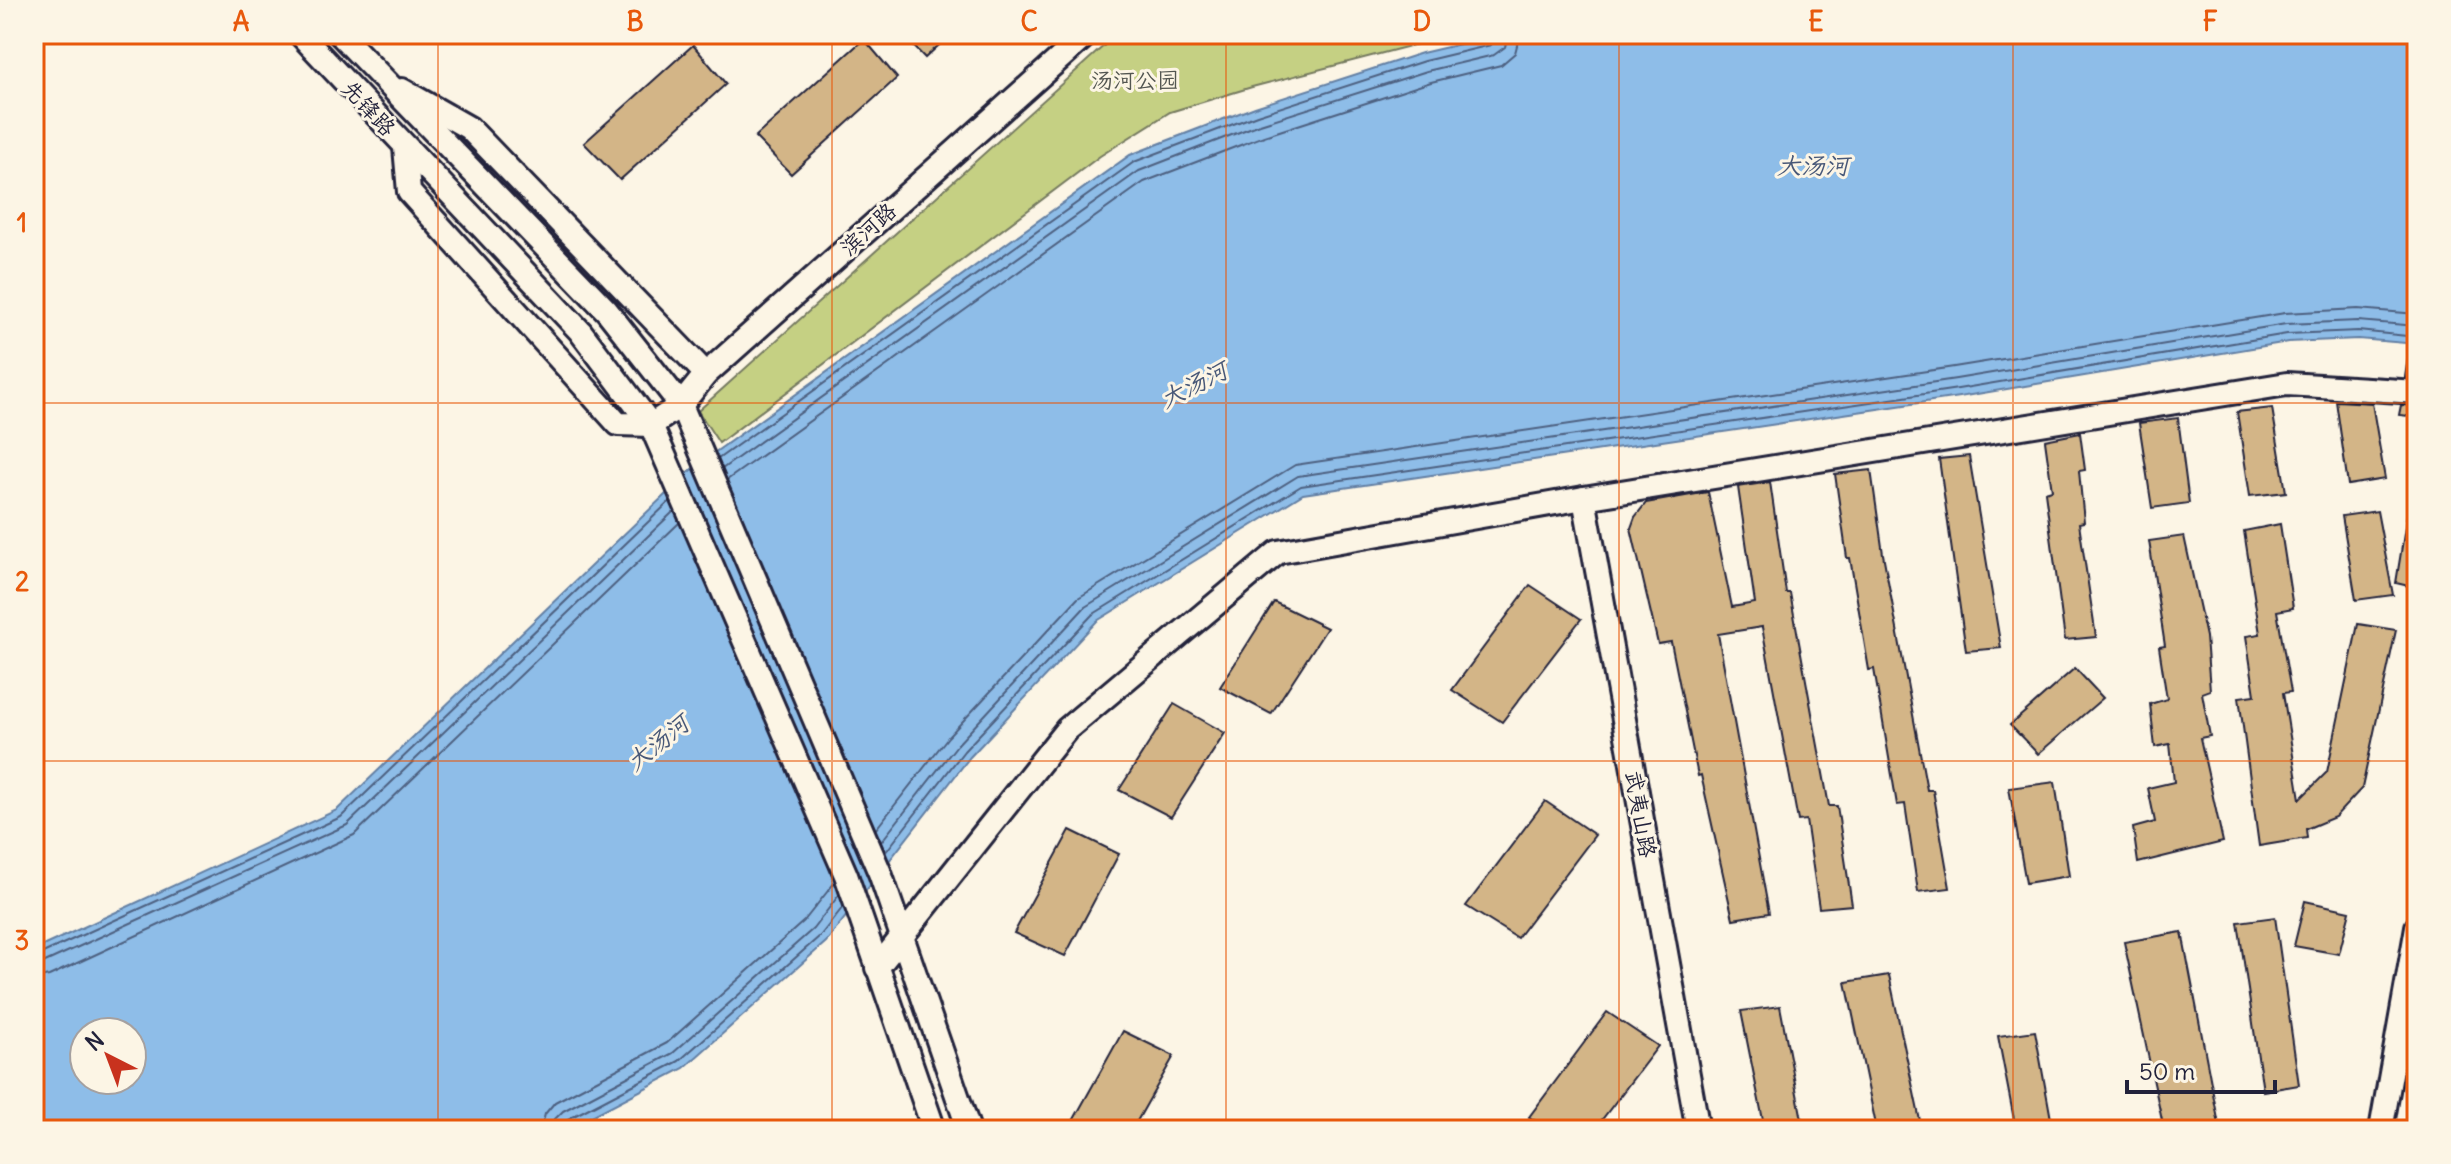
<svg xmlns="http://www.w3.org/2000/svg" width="2451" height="1164" font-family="Delius,'LXGW WenKai TC',sans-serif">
<rect width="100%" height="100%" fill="#fcf5e5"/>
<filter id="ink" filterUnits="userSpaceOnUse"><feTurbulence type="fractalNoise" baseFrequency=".0125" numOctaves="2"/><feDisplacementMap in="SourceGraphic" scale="16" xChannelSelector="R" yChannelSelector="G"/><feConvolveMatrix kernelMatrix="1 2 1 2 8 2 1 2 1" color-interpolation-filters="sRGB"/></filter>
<g filter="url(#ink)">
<polygon fill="#c5d083" stroke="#74795f" stroke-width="2" points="1117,34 1456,34 1252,87 1170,112 1100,156 719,443 698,411"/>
<path fill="#8ebde8" stroke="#637fa3" stroke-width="2" fill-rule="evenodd" d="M 1503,34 L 2417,34 L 2417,344 L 2358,339 L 2288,342 L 1959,397 L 1303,494 L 1097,621 L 970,757 L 826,942 L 684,1068 L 565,1130 L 34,1130 L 34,950 L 337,810 L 693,468 L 1130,155 L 1255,107 L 1422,53 ZM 84,1032 L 132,1032 L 132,1080 L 84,1080 Z"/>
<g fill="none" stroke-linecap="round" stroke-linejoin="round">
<g stroke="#4d6080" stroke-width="2">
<polyline points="718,459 1134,162 1257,115 1424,61 1491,45 1498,34"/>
<polyline points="722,469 1139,171 1260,124 1427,71 1494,55 1505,47 1508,34"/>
<polyline points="727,480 1144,182 1264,136 1431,82 1501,65 1515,53 1520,34"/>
<polyline points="876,829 948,737 1078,598 1295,465 1954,367 2285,313 2358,309 2417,314"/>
<polyline points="881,842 957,745 1085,607 1298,476 1956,379 2286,324 2358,321 2417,326"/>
<polyline points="885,853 964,751 1092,615 1301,486 1958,389 2287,334 2358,331 2417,337"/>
<polyline points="34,957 341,817 670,501"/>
<polyline points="34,967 347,825 674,511"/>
<polyline points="34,979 49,976 354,835 679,523"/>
<polyline points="541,1130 545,1114 555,1102 667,1043 804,921 835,882"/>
<polyline points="554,1130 555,1119 563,1111 673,1053 813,929 839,895"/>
<polyline points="564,1130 568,1119 679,1061 820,936 843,907"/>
</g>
</g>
<g fill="#d3b587" stroke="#22223b" stroke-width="2">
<polygon points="902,34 951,34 925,58"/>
<polygon points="864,39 897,78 791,174 755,137"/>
<polygon points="693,45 726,84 620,180 584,143"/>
<polygon points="2408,358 2417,359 2417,378 2405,377"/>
<polygon points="2336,401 2372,403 2385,479 2348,485"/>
<polygon points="2401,405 2417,406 2417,417 2399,415"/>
<polygon points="2272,408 2286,492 2250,496 2237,412"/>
<polygon points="2178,418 2189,503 2152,508 2139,423"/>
<polygon points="2080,433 2085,470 2079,471 2084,522 2079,523 2096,637 2065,640 2045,492 2052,490 2045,440"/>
<polygon points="1969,456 2001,648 1966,651 1939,459"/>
<polygon points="1871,470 1883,554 1927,790 1933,790 1950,888 1918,892 1905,804 1897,805 1874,669 1869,670 1850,558 1847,558 1835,474"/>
<polygon points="1770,482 1786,593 1790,593 1829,806 1837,806 1852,905 1819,908 1806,820 1798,821 1762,627 1718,634 1769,913 1733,919 1701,775 1698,776 1671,642 1658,644 1631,528 1635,517 1646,503 1708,492 1732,607 1755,603 1738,487"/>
<polygon points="2408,509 2417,510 2417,588 2396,583"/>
<polygon points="2377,511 2393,595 2356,600 2342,516"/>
<polygon points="2280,524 2293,608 2277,611 2291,692 2283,693 2300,799 2327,772 2358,624 2396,630 2362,788 2335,817 2306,829 2307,838 2259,846 2239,697 2255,695 2246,636 2260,634 2244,531"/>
<polygon points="2184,536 2206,637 2210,690 2202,693 2210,736 2200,738 2223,842 2138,863 2133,828 2155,822 2148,788 2174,782 2170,744 2155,747 2150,704 2167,699 2159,647 2165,646 2149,541"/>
<polygon points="1530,585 1581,619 1502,722 1452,690"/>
<polygon points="1274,602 1327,628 1271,714 1220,687"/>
<polygon points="2075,668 2103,698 2038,754 2010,725"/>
<polygon points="1174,704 1225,733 1171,817 1119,790"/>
<polygon points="2055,782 2069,876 2026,883 2009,788"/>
<polygon points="1545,801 1595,835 1517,938 1466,906"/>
<polygon points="1070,830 1119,854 1065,956 1014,933"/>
<polygon points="2305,901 2350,911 2339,954 2294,946"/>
<polygon points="2275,917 2299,1085 2263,1091 2238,922"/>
<polygon points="2182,932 2220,1130 2164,1130 2124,942"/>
<polygon points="1889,975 1922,1130 1877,1130 1846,982"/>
<polygon points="1780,1006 1804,1130 1765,1130 1741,1011"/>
<polygon points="1607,1012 1658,1046 1594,1130 1550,1130 1529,1117"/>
<polygon points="1123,1031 1174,1056 1132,1130 1068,1130"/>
<polygon points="2035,1031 2053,1130 2016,1130 1998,1036"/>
</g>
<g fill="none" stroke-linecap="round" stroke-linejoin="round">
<g stroke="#22223b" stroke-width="28">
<g id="tertiary">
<polyline points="300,34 580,331 651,425 846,875 934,1130"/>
<polyline points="340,34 607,311 681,405 880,873 969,1130"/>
<polyline points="402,90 469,128 706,374"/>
<polyline points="405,147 409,192 618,424 651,425"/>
<polyline points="651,425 681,405 706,374 1087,34"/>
<polyline points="1584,498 1698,1130"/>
<polyline points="877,968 1067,729 1278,552 1584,498 2287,384 2417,392"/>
<polyline points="2381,1130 2417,927"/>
</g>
</g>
<use href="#tertiary" stroke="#fcf5e5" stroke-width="22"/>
</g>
</g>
<path fill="none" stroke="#e8590c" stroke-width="2" stroke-opacity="0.55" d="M 438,34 L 438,1130M 832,34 L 832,1130M 1226,34 L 1226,1130M 1619,34 L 1619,1130M 2013,34 L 2013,1130M 34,403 L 2417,403M 34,761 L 2417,761"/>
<g text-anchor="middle" stroke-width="6" stroke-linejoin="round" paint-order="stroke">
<g font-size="22" fill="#535651" stroke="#fcf5e5">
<text x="1135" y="88">汤河公园</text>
</g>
<g font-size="22" fill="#22223b" stroke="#fcf5e5">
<text transform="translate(369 108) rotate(47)" y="8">先锋路</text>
<text transform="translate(868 229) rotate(-42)" y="8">滨河路</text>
<text transform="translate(1641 814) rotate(80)" y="8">武夷山路</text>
</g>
<g font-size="24" font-style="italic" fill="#485878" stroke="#fcf5e5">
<text x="1813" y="174">大汤河</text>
<text transform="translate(1194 385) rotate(-27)" y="8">大汤河</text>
<text transform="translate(658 743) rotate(-39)" y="8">大汤河</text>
</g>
</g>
<rect width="2451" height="1164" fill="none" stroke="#fcf5e5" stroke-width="88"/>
<g transform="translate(108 1056) rotate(318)"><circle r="38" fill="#fcf5e5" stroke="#a5a1a1" stroke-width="2"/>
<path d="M0-6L14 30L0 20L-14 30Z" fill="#c8321e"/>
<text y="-12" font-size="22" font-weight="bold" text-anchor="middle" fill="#22223b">N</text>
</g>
<path d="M2127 1080v12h148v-12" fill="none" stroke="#22223b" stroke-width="4"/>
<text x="2139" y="1080" font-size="24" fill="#22223b" stroke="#fcf5e5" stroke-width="6" paint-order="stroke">50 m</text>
<rect x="44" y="44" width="2363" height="1076" fill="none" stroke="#e8590c" stroke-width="3"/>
<g font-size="26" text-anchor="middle" font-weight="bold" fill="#e8590c">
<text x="241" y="31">A</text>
<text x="635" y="31">B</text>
<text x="1029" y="31">C</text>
<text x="1422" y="31">D</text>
<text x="1816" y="31">E</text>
<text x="2210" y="31">F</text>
<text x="22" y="232">1</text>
<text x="22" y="591">2</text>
<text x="22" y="950">3</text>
</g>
</svg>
